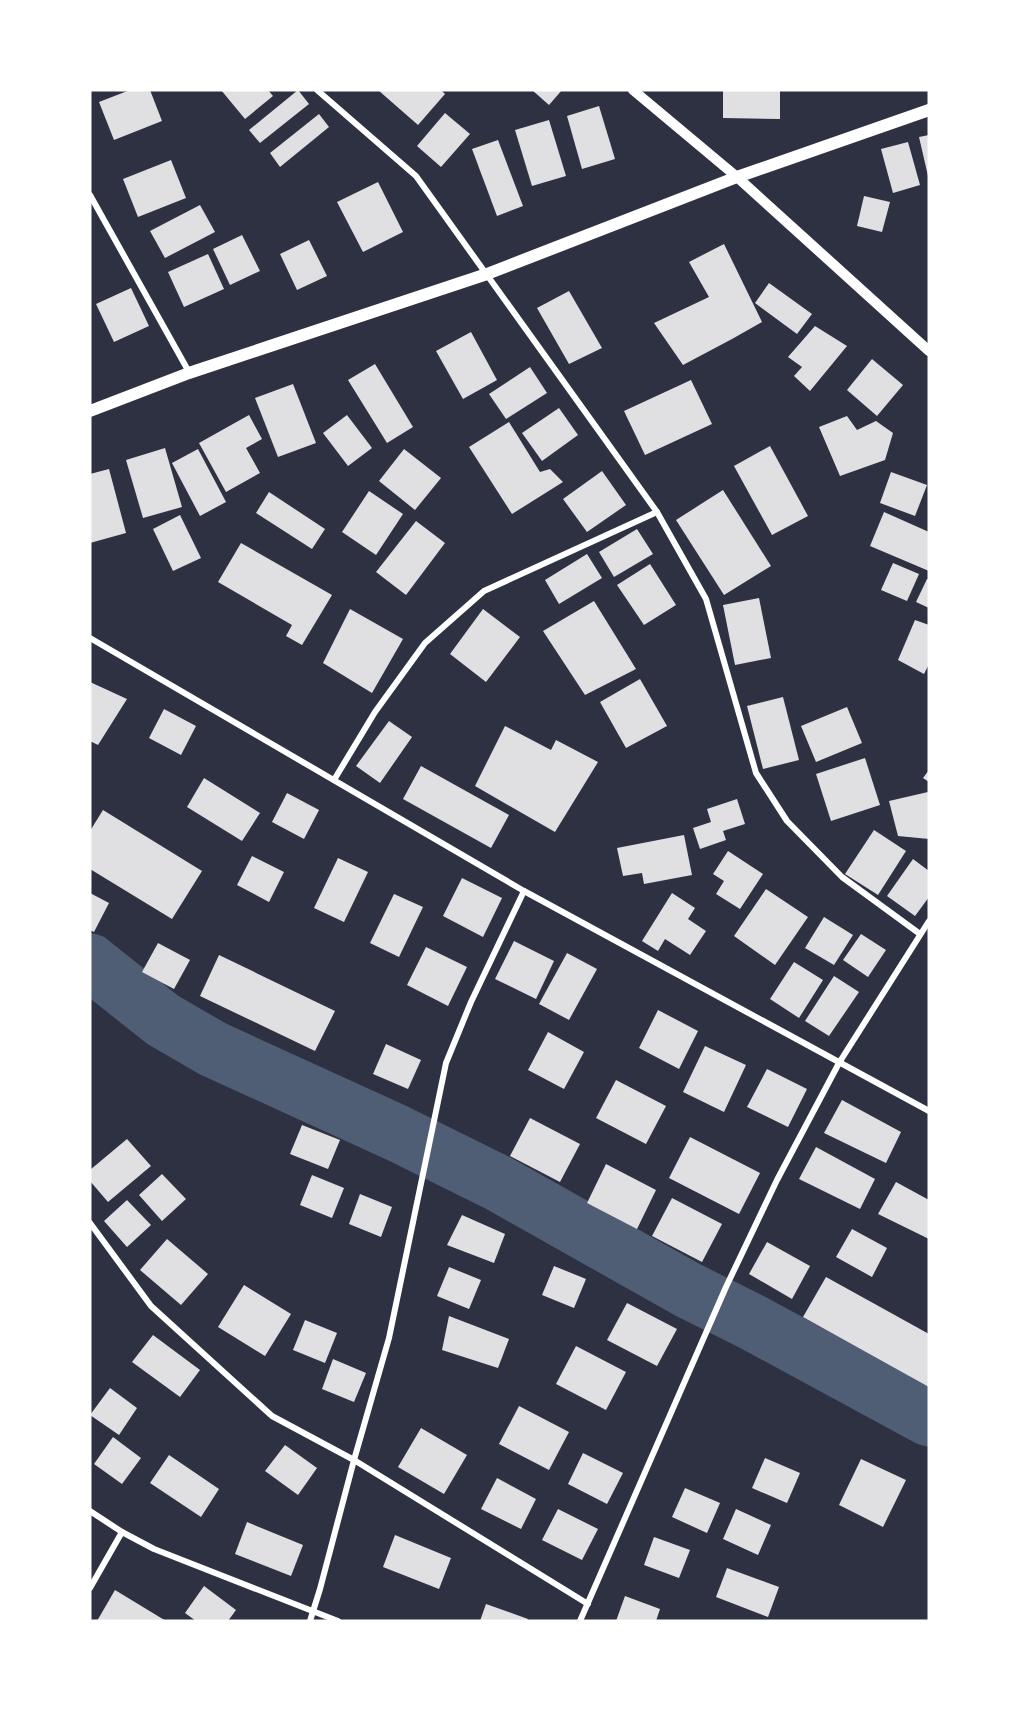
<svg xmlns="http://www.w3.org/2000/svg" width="1019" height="1711" font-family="'Roboto Condensed',sans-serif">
<rect width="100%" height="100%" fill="#2d3142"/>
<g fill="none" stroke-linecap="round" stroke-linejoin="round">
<polyline stroke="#4f5d75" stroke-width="57" points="90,962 163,1020 213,1049 397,1133 498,1183 688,1290 752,1322 929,1418"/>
</g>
<g fill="#e0e0e3">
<polygon points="130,90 150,90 162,121 114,140 99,102"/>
<polygon points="221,90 268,90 273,96 245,119"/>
<polygon points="298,90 309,104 260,143 249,130"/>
<polygon points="378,90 441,90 445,94 418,125"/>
<polygon points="532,90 562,90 549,105"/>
<polygon points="723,90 780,90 780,119 723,118"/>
<polygon points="599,106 615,159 582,169 567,116"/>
<polygon points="445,113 470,134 441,167 417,146"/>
<polygon points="319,114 329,127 280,167 270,153"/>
<polygon points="549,120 566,176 532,186 515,130"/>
<polygon points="929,135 929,176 928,176 919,137"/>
<polygon points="498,140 523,206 497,216 472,149"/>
<polygon points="908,142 920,185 893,193 881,149"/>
<polygon points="171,160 186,198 138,217 123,179"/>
<polygon points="378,182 403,232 363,252 337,202"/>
<polygon points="864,196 890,202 882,232 857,226"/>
<polygon points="200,205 215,232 165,258 150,231"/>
<polygon points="242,235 260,271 230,285 213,249"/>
<polygon points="309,240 327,276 297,290 280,254"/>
<polygon points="724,244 762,322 732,339 683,365 654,323 709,297 689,262"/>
<polygon points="208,254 224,289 184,307 168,272"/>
<polygon points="769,283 812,314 797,334 755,303"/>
<polygon points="131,288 149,326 114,342 96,304"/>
<polygon points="569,291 602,348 569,364 537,308"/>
<polygon points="815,326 847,346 810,391 794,376 802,367 788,357"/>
<polygon points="471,332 497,380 463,399 436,351"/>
<polygon points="872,359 903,385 877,416 847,390"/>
<polygon points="375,364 413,427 387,443 348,380"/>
<polygon points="530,367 547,393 506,419 489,394"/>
<polygon points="691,380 712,424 645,455 624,411"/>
<polygon points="293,384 316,443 278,457 255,398"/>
<polygon points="559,408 578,435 542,461 522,433"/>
<polygon points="249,415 262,439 246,448 260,473 226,492 199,443"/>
<polygon points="347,415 372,448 348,466 323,433"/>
<polygon points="847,416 857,430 876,421 893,433 885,460 840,476 819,427"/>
<polygon points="509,422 540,472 550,469 563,482 512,514 469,447"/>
<polygon points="770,446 808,516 772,535 734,466"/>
<polygon points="165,448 182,507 143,518 126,460"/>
<polygon points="198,449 226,502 200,516 172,463"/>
<polygon points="404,449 441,478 415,510 379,481"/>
<polygon points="109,469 126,533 90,543 90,474"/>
<polygon points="602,471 626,505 587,532 563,499"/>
<polygon points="891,472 927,485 915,516 880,503"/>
<polygon points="723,490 771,566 724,595 676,520"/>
<polygon points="369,491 403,514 376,555 342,532"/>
<polygon points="269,492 325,529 312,549 256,513"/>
<polygon points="884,512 929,532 929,571 870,546"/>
<polygon points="180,515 201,558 173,571 153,529"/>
<polygon points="416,521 445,543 406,595 376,572"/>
<polygon points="637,529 653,554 614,577 599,552"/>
<polygon points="241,543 332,595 302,645 286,636 292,625 218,582"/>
<polygon points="587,554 602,578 559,604 545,580"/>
<polygon points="893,563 919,574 907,601 881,590"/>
<polygon points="650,564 676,605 644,625 617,585"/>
<polygon points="927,579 929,579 929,608 916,602"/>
<polygon points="759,598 771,658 735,665 723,605"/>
<polygon points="594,601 636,669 585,695 543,631"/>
<polygon points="350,609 403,639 372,693 323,663"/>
<polygon points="483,609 520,637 486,682 450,654"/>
<polygon points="915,620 929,625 929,664 924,674 898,660"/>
<polygon points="640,679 667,726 626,748 600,702"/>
<polygon points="90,682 127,699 98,745 90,741"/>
<polygon points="783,697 799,760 763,769 747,706"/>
<polygon points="847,707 862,743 816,762 801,726"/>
<polygon points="164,709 196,726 181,755 149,738"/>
<polygon points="389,721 412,737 380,783 356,766"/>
<polygon points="505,726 551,750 556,740 598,762 555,832 475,786"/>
<polygon points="865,758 880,805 831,821 816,774"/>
<polygon points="421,766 509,815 491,848 403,799"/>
<polygon points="929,770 929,782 923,778"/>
<polygon points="204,778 260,813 242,841 187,807"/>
<polygon points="928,792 929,797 929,839 898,836 889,801"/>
<polygon points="287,793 319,810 304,839 272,822"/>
<polygon points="737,799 745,824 723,831 726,840 700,849 693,828 711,822 707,809"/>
<polygon points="103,810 202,871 172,919 90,869 90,831"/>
<polygon points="874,830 906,851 878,895 845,874"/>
<polygon points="684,835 692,875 644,884 642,873 623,876 617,848"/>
<polygon points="728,851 763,874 740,909 716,894 724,881 713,874"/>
<polygon points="252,856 284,872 269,902 237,885"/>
<polygon points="338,858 368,872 344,922 314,908"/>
<polygon points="913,859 929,871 929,897 915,916 887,896"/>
<polygon points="462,878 502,898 483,937 443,916"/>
<polygon points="766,889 808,917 775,965 734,936"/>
<polygon points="90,893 109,903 94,932 90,930"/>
<polygon points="672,893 695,908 688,919 706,931 690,955 665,939 658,951 642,941"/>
<polygon points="394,894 423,907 399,957 370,943"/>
<polygon points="824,917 853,935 834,965 805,948"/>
<polygon points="861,934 886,950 868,977 843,960"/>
<polygon points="514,941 554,961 536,999 495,979"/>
<polygon points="158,943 190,960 174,989 142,972"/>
<polygon points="426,947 467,967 448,1006 407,985"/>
<polygon points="567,953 597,969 569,1020 539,1004"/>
<polygon points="219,955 335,1011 315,1051 200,996"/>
<polygon points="794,962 823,980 799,1018 770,999"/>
<polygon points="834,976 859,992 829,1036 805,1021"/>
<polygon points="658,1010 698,1031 679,1069 639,1048"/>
<polygon points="548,1032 584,1052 564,1089 528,1070"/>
<polygon points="386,1044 421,1060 408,1089 373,1074"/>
<polygon points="705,1046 746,1065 724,1112 683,1092"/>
<polygon points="767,1069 807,1089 788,1127 747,1107"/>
<polygon points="616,1080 666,1106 646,1144 596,1118"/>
<polygon points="842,1100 901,1132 886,1163 824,1133"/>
<polygon points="530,1118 580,1144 560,1182 510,1156"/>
<polygon points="302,1125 340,1140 328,1169 290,1154"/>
<polygon points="690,1137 760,1173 739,1214 669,1178"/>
<polygon points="127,1139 151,1166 108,1202 90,1181 90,1170"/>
<polygon points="816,1147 875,1179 860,1209 799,1179"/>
<polygon points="606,1164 656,1190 637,1229 587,1203"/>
<polygon points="162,1174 186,1199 162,1221 139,1195"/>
<polygon points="312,1175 344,1188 332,1218 300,1205"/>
<polygon points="896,1182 929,1200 929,1239 878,1214"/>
<polygon points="360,1194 392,1207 381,1237 349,1224"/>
<polygon points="672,1198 722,1224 702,1262 652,1236"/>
<polygon points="127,1200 151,1225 127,1247 104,1221"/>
<polygon points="462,1215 505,1234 494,1263 447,1245"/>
<polygon points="852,1229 887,1248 872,1277 836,1257"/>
<polygon points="167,1239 208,1274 181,1305 140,1270"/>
<polygon points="767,1242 810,1266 792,1299 749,1274"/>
<polygon points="554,1266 586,1279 574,1308 542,1295"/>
<polygon points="449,1267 481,1280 469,1309 437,1296"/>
<polygon points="826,1277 929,1334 929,1387 803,1317"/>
<polygon points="244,1285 291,1314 265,1356 218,1327"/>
<polygon points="627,1303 677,1329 657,1366 607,1340"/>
<polygon points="449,1316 509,1339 498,1368 442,1350"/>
<polygon points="305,1320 337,1333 325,1363 293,1350"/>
<polygon points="153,1335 200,1370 180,1397 132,1362"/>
<polygon points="576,1346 626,1372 606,1410 556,1384"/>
<polygon points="333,1359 366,1373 354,1402 322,1389"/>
<polygon points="110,1388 137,1408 119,1435 90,1415"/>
<polygon points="519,1406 569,1432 549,1470 499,1444"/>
<polygon points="421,1428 467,1455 444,1494 398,1467"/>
<polygon points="113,1437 141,1458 122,1484 94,1464"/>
<polygon points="285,1445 317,1468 298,1495 265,1471"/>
<polygon points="583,1453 623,1473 607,1504 568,1484"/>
<polygon points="169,1455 219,1489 201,1517 150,1483"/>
<polygon points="765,1458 800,1473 787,1503 752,1488"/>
<polygon points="861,1459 906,1480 883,1527 839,1505"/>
<polygon points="497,1478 536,1499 521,1529 481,1509"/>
<polygon points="685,1488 720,1503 707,1533 672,1517"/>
<polygon points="558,1509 598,1529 582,1560 542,1540"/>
<polygon points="736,1509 771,1525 758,1555 723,1539"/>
<polygon points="247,1522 303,1545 291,1576 235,1554"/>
<polygon points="395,1535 451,1558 439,1589 383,1567"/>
<polygon points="654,1537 690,1550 679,1578 644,1565"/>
<polygon points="727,1568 779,1587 768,1617 716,1597"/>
<polygon points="204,1586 236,1610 228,1621 196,1621 185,1613"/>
<polygon points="115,1590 166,1621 97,1621"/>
<polygon points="625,1596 660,1609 656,1621 616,1621"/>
<polygon points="486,1604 528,1619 527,1621 480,1621"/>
</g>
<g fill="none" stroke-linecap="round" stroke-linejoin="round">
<g stroke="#fff" stroke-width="6">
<polyline points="317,90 416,176 657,512 706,599 756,773 787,821 842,877 920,934"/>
<polyline points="90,195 189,372"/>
<polyline points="90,638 524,891 929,1111"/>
<polyline points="334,780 375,712 425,643 484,591 657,512"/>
<polyline points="90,1223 151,1306 272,1416 354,1460 588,1604"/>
<polyline points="90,1511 122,1532 154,1549 338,1621"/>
<polyline points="90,1588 122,1532"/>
<polyline points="310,1621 320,1589 354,1460 389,1338 446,1063 471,1002 524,891"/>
<polyline points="580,1621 726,1287 777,1180 839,1063 929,921"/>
</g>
<polyline stroke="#fff" stroke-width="10" points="633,90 737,177 929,351"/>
<polyline stroke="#fff" stroke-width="12" points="90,411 189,373 487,274 737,177 929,110"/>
</g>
<rect width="1019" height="1711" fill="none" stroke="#ffffff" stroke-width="183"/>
</svg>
